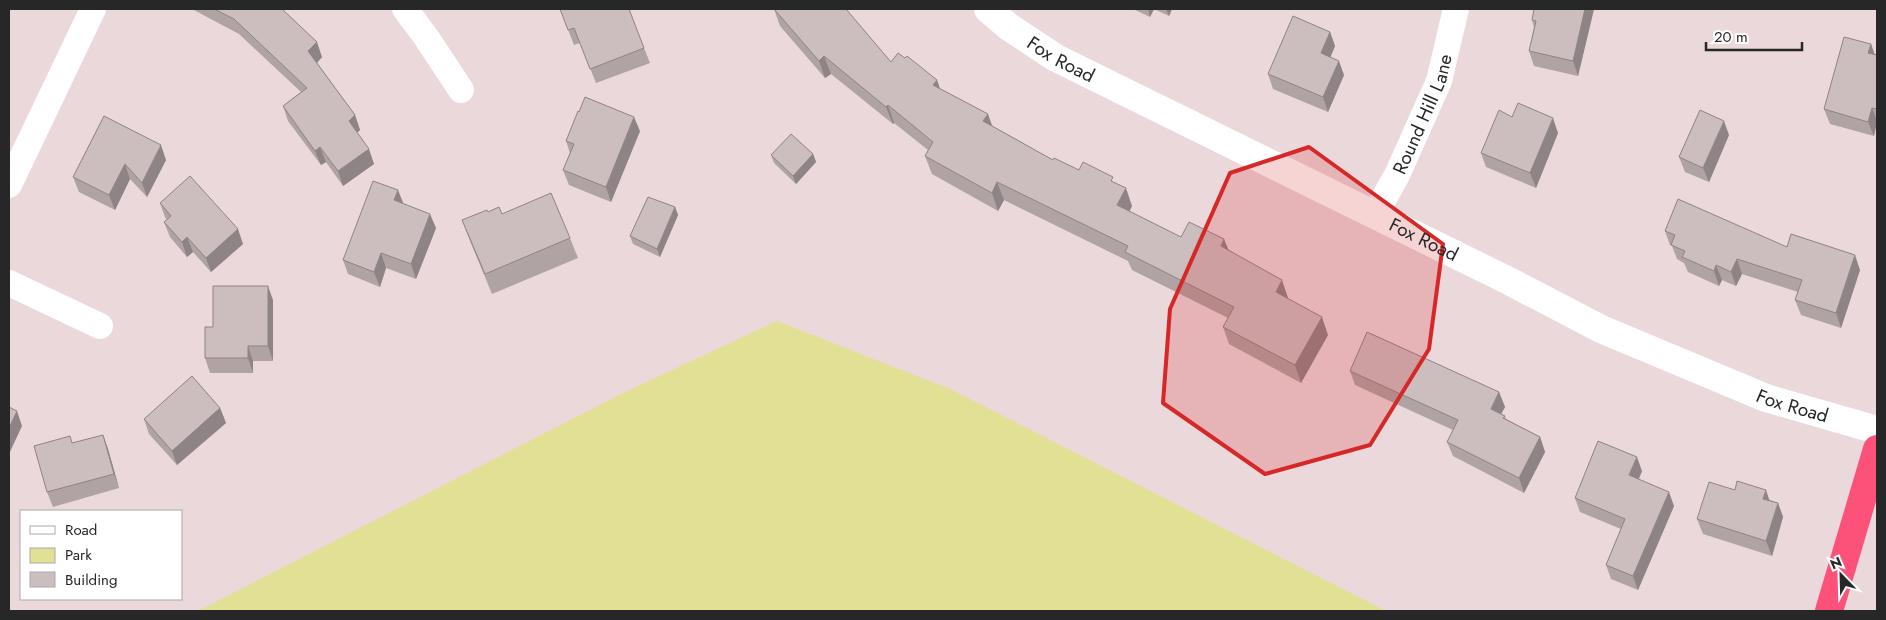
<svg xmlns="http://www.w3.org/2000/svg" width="1886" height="620" font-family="Jost,sans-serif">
<rect width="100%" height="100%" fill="#ead8da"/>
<polygon fill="#e1e094" points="777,321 950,389 1386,611 198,611 623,393"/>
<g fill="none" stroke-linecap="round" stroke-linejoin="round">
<g stroke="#fff" stroke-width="26">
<polyline points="405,9 426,37 461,90"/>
<polyline points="9,185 93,9"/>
<path id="s1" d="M 1375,214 L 1397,175 L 1439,81 L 1456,9"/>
<polyline points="9,283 100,326"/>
</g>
<path stroke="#fff" stroke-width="28" id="s2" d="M 988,9 L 1009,27 L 1056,58 L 1509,281 L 1601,329 L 1766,398 L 1877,430"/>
<polyline stroke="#fc5179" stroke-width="28" points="1829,611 1877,449"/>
</g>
<g fill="#afa3a3">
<polygon points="192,9 282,9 322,57 317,63 355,115 360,130 357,133 374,164 343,186 326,162 321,165 288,121 283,106 301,92 239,34"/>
<polygon points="560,9 644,48 650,63 596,83 580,43 574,45"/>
<polygon points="774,9 891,62 905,58 937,80 940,89 992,126 1053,160 1079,170 1115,183 1132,206 1129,211 1181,237 1229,250 1288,298 1288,299 1328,335 1301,383 1229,344 1223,327 1228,318 1132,270 1128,261 1004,200 998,211 932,174 925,156 928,150 894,123 893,124 831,74 825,78 780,26"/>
<polygon points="1133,9 1172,9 1169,16 1154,9 1150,17"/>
<polygon points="1594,9 1578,76 1534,66 1529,51 1534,27 1532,20"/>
<polygon points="1330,32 1335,46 1330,57 1344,75 1328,112 1273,89 1268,74"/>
<polygon points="1871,44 1875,55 1877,55 1877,124 1874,136 1830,124 1824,109"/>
<polygon points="104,116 166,160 147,197 130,179 115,210 79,192 73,177"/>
<polygon points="640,131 611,202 569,185 563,170 570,153 566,141"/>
<polygon points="1558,133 1536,188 1486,167 1481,153"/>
<polygon points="1729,135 1709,182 1685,172 1679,157"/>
<polygon points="813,154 816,162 796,184 774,163 771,155"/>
<polygon points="160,203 243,244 211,272 193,252 187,257 170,237 164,222 167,220 165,217"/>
<polygon points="403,203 436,228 416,279 386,268 380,287 348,274 343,260"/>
<polygon points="675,207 678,215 660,257 633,244 630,236"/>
<polygon points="488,212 502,214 570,238 578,258 492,294 470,241 462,220"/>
<polygon points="1665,231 1787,247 1860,270 1841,328 1801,315 1795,300 1798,292 1742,274 1736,286 1722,280 1719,286 1688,272 1684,263 1677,259 1672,246 1670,245"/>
<polygon points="273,300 273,361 253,361 253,373 210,373 205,358 213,327"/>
<polygon points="1350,371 1499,392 1505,407 1501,414 1505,416 1506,419 1540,437 1545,452 1524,493 1453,456 1447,442 1453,430 1355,385"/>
<polygon points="220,408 226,423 177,465 149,434 144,419"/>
<polygon points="103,435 108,449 119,488 53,507 47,492 73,443"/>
<polygon points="1642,471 1639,479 1674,506 1638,590 1611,579 1606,565 1621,529 1580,512 1575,498"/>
<polygon points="1770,500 1778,503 1783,517 1772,556 1703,534 1697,519"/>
</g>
<g fill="#8f8485">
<polygon points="1148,9 1154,9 1150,17"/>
<polygon points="1166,9 1172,9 1169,16"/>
<polygon points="1585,9 1594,9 1578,76 1573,61"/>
<polygon points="1330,32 1335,46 1326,68 1321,53"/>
<polygon points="317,42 322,57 314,66 308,51"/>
<polygon points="1871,44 1876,59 1868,53"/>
<polygon points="824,56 831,74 825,78 819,61"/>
<polygon points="1339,61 1344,75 1328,112 1323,97"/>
<polygon points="937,80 943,98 933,85"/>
<polygon points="888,105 894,123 893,124 886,107"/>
<polygon points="1872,108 1877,121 1874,136 1868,122"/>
<polygon points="988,114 994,131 983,121"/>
<polygon points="355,115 360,130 354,135 349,121"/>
<polygon points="634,117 640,131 611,202 606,187"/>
<polygon points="1553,118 1558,133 1536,188 1530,173"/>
<polygon points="1724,121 1729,135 1709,182 1703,168"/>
<polygon points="161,145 166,160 147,197 142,183"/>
<polygon points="320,147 326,162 321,165 315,151"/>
<polygon points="369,149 374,164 343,186 338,171"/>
<polygon points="813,154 816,162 796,184 793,176"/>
<polygon points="125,164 130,179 115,210 109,195"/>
<polygon points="997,182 1004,200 998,211 992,193"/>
<polygon points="1126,188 1132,206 1124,223 1117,205"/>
<polygon points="398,190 404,205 394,200"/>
<polygon points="675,207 678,215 660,257 657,249"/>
<polygon points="430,214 436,228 416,279 411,264"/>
<polygon points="238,229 243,244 211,272 206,258"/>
<polygon points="187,237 193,252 187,257 182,242"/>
<polygon points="1224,239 1231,256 1221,246"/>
<polygon points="381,253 386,268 380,287 374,272"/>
<polygon points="1855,255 1860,270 1841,328 1836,313"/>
<polygon points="1737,259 1742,274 1736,286 1731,272"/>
<polygon points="1716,265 1722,280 1719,286 1714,271"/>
<polygon points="1282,280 1288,298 1282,309 1276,292"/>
<polygon points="268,286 273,300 273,361 268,346"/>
<polygon points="1322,317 1328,335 1301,383 1295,365"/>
<polygon points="248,346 253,361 253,373 248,358"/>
<polygon points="1499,392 1505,407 1496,423 1491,409"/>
<polygon points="220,408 226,423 177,465 172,451"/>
<polygon points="17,411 22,426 9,454 9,428"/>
<polygon points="103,435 108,449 119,488 114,474"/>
<polygon points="1540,437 1545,452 1524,493 1519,478"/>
<polygon points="1637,457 1642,471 1634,489 1629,475"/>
<polygon points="1766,490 1771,505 1763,499"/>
<polygon points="1669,492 1674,506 1638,590 1633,576"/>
<polygon points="1778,503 1783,517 1772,556 1766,541"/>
</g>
<g fill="#ccbdbe" stroke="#8f8485">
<polygon points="214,9 282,9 317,42 308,51 355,115 349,121 369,149 338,171 320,147 315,151 283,106 307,88 234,19"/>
<polygon points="560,9 629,9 644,48 590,69 574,28 568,30"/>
<polygon points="774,9 846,9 891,62 898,53 905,58 907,56 937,80 933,85 988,114 983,121 1053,160 1054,158 1079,170 1083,162 1113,177 1111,181 1126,188 1117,205 1181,237 1189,222 1224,239 1221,246 1282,280 1276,292 1322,317 1295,365 1223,327 1234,307 1125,252 1128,246 997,182 992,193 925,156 933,142 888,105 886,107 824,56 819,61"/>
<polygon points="1534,9 1585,9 1573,61 1529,51 1536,21 1532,20"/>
<polygon points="1293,16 1330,32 1321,53 1339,61 1323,97 1268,74"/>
<polygon points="1844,37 1871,44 1868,53 1877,55 1877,109 1872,108 1868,122 1824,109"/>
<polygon points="585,97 634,117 606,187 563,170 574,144 566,141 578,111 579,112"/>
<polygon points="1518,103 1553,118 1530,173 1481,153 1499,110 1512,117"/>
<polygon points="1700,110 1724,121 1703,168 1679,157"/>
<polygon points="104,116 161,145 142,183 125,164 109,195 73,177"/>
<polygon points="791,134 813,154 793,176 771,155"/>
<polygon points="190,176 238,229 206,258 187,237 182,242 164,222 171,216 160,203"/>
<polygon points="373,181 398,190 394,200 430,214 411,264 381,253 374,272 343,260"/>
<polygon points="551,193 570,238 485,274 462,220 487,210 488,212 499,207 502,214"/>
<polygon points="648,197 675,207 657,249 630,236"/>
<polygon points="1678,199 1787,247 1791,234 1855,255 1836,313 1795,300 1802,280 1737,259 1731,272 1716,265 1714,271 1682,257 1685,251 1671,245 1675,235 1665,231"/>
<polygon points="213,286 268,286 268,346 248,346 248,358 205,358 205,327 213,327"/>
<polygon points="1367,332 1499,392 1491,409 1505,416 1503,418 1540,437 1519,478 1447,442 1458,420 1350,371"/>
<polygon points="192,376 220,408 172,451 144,419"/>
<polygon points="9,407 17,411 9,428"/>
<polygon points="103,435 114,474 47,492 34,446 70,436 72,443"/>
<polygon points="1598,441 1637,457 1629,475 1669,492 1633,576 1606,565 1625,519 1575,498"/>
<polygon points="1737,481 1766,490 1763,499 1778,503 1766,541 1697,519 1709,482 1735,490"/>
</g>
<path fill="#d62828" fill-opacity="0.2" stroke="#d62828" stroke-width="4" stroke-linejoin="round" d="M 1309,147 L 1443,244 L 1429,349 L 1370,445 L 1265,474 L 1163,403 L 1170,309 L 1230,173 Z"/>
<g text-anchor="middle" stroke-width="4" stroke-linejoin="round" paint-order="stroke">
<g font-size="19" fill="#272727" stroke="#fff">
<text dy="7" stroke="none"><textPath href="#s2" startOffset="89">Fox Road</textPath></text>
<text dy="7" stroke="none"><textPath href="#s1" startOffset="111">Round Hill Lane</textPath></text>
<text dy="7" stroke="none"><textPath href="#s2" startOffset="494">Fox Road</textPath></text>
<text dy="7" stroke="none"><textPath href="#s2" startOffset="899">Fox Road</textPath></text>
</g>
</g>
<rect width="1886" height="620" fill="none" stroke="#272727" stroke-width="20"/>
<rect x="20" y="510" width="162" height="90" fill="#ffffff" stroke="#a9a9a9"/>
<rect x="30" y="526" width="25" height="8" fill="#ffffff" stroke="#a9a9a9"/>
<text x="65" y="535" font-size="15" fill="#272727">Road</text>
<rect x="30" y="548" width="25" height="15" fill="#e1e094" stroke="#a9a9a9"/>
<text x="65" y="560" font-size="15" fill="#272727">Park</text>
<rect x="30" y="572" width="25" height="15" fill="#ccbdbe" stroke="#a9a9a9"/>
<text x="65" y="585" font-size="15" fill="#272727">Building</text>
<g transform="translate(1841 575) rotate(337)" stroke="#ffffff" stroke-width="4" paint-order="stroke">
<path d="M0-4L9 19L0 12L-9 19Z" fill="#272727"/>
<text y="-8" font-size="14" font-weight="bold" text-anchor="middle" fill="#272727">N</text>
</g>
<path d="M1706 42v8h96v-8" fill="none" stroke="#272727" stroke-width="2.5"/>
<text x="1714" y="42" font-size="15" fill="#272727" stroke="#ffffff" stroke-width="4" paint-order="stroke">20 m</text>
</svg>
